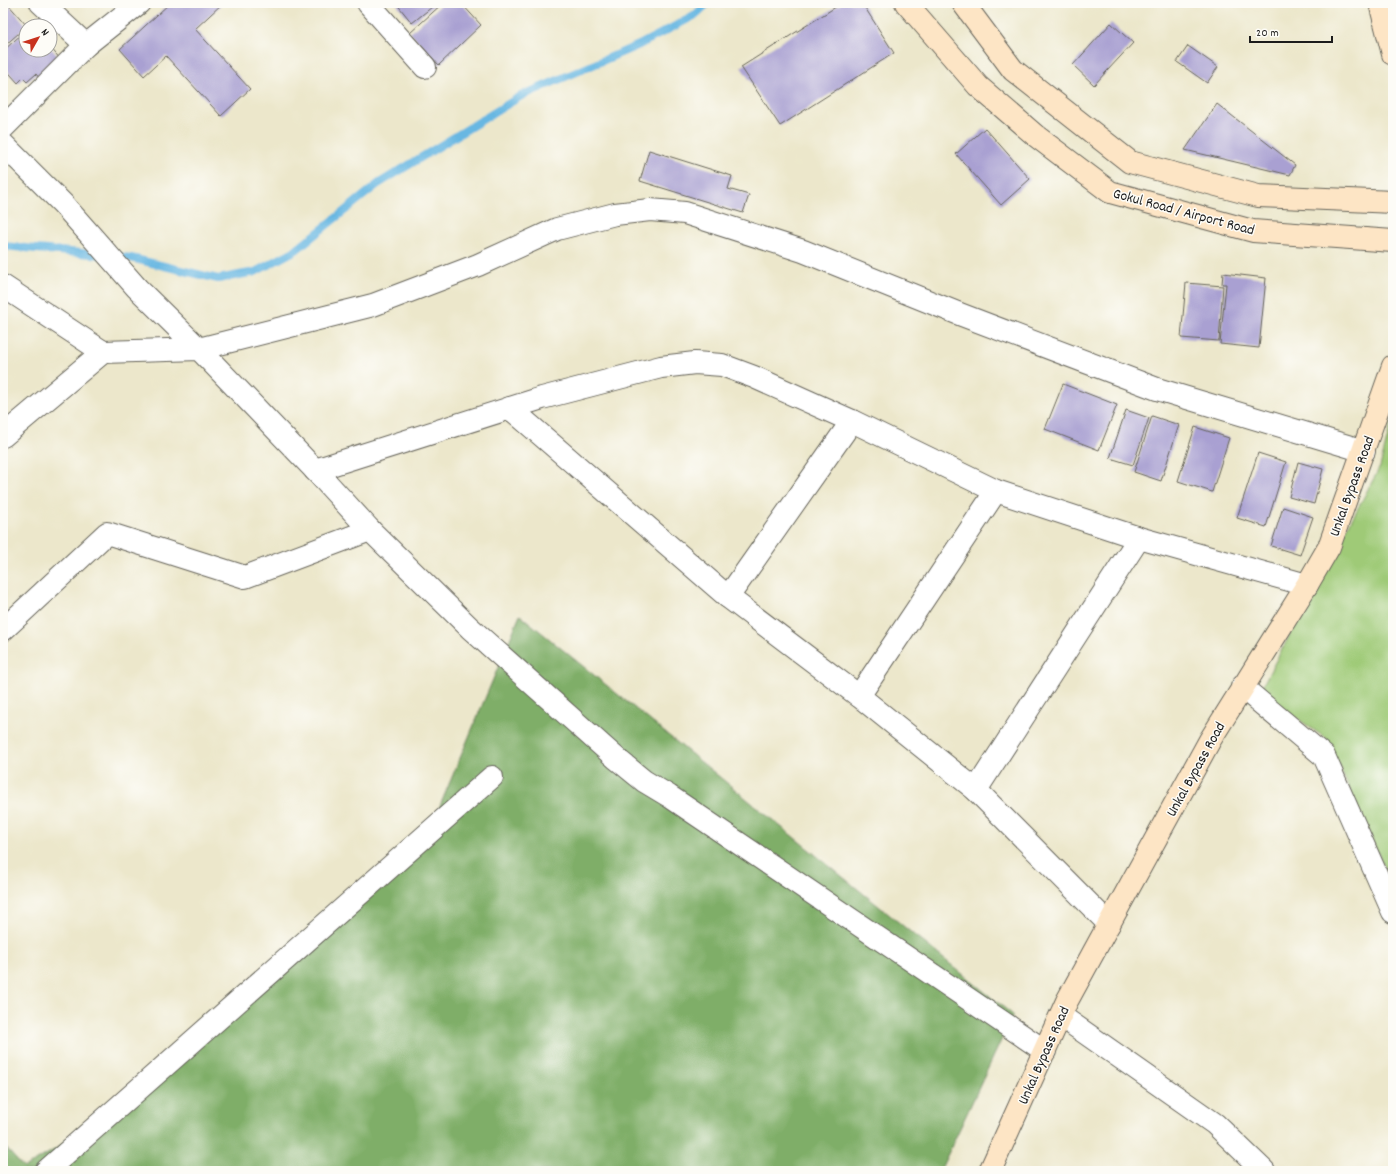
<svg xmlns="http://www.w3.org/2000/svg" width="1396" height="1174" font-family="Dekko,sans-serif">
<rect width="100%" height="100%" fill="#fdfcf7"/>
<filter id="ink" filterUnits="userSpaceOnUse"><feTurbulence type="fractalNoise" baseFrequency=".025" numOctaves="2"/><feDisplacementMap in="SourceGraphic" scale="8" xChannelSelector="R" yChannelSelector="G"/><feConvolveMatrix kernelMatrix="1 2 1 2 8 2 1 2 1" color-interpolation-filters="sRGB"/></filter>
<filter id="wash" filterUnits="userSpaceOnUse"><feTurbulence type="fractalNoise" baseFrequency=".012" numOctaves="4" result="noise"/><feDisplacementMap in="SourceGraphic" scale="16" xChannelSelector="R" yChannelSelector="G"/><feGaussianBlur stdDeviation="0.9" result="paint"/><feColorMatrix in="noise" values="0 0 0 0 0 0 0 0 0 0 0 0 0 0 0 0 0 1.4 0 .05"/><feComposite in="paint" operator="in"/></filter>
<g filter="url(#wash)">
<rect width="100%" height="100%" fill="#ece7cb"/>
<polygon fill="#9fca77" stroke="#5e734a" points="1393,416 1393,887 1327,739 1259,692 1380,467"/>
<polygon fill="#7fae68" stroke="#4e6542" points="520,615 1013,1015 940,1171 3,1171 3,1145 24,1168 57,1148 426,839"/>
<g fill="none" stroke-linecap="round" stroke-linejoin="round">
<g stroke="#68b7e2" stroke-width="8">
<polyline points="3,246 103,255"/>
<polyline points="115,256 131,258 218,279 255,272 296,250 378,184 521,96 639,45 694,16 708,3"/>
</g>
</g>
<g id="blocks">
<g fill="#a9a0d2">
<polygon points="5,3 7,3 27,26 3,47 3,5"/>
<polygon points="170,3 223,3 195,29 250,89 221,116 166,56 144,76 120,49"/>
<polygon points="396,3 437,3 412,23"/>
<polygon points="443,3 461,3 481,25 439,65 410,33"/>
<polygon points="842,3 862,3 894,53 780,126 741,67"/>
<polygon points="1111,23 1133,43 1094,85 1073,65"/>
<polygon points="25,31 26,50 50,50 50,47 61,60 40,79 36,74 27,82 23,78 18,83 3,66 3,62 5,60 3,58 3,51"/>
<polygon points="1188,46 1218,67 1207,83 1177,62"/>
<polygon points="1217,104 1295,165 1290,175 1185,150"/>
<polygon points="985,128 1030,179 1001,205 956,154"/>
<polygon points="649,150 732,176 728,189 749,195 743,213 640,181"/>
<polygon points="1223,273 1266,278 1259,348 1220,344 1226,284 1222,284"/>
<polygon points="1186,283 1223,286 1219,341 1181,338"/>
<polygon points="1063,384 1117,405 1099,450 1045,429"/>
<polygon points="1126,410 1149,418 1133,465 1110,458"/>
<polygon points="1152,416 1179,425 1161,481 1134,472"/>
<polygon points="1195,427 1229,438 1212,492 1178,481"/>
<polygon points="1258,453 1286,462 1266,527 1237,518"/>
<polygon points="1298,462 1323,469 1314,504 1289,497"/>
<polygon points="1283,507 1313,517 1300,555 1271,546"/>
</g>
</g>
</g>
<g filter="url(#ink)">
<use href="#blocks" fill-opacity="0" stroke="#656359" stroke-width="1"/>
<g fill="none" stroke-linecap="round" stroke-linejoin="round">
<g stroke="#656359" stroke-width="24">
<g id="street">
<polyline points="41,3 86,45"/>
<polyline points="368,3 425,67"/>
<polyline points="3,128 86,45 139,3"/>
<polyline points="3,144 63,204 137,288 199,349 373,305 478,265 557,229 615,214 650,210 685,213 803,251 962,315 1157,389 1364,451"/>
<polyline points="3,286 103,352 199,349 315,470 370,530 470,628 617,759 644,781 669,796 1045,1051"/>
<polyline points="510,408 728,597 859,696 976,790 1109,924"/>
<polyline points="3,436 103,352"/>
<polyline points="315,470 542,398 661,367 695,363 722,365 754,377 852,421 996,491 1139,538 1307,585"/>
<polyline points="728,597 852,421"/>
<polyline points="3,630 107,533 245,577 370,530"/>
<polyline points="1242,687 1324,756 1393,912"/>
<polyline points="859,696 996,491"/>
<polyline points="976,790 1139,538"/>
<polyline points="1061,1016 1215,1124 1264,1171"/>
<polyline points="46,1171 492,777"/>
</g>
</g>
<g stroke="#656359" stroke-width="24">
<g id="secondary">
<polyline points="906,3 978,86 1036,136 1110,192 1253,231 1393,241"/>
<polyline points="963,3 1013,70 1130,162 1258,196 1393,202"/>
<polyline points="1380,3 1393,54"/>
<polyline points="990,1171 1067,1001 1109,924 1210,740 1307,585 1329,547 1393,366"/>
</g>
</g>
<use href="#street" stroke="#fff" stroke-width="22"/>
<use href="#secondary" stroke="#fde5c5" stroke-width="22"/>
</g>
</g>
<g text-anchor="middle" stroke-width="3" stroke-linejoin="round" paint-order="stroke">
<g font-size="15" fill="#1c1c1c" stroke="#fdfcf7">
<text transform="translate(1184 211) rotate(15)" y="5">Gokul Road / Airport Road</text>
<text transform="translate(1351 486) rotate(-70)" y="5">Unkal Bypass Road</text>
<text transform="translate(1195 769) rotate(-61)" y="5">Unkal Bypass Road</text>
<text transform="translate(1043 1055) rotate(-66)" y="5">Unkal Bypass Road</text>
</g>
</g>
<rect width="1396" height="1174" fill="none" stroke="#fdfcf7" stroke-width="16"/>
<g transform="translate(38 38) rotate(51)"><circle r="19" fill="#fdfcf7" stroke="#a3a29f"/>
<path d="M0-3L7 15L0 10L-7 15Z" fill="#c8321e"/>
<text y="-6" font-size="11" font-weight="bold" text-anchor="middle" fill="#1c1c1c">N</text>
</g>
<path d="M1250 36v6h82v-6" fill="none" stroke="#1c1c1c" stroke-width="2"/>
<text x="1256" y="36" font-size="12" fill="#1c1c1c" stroke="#fdfcf7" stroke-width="3" paint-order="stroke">20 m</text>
</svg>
